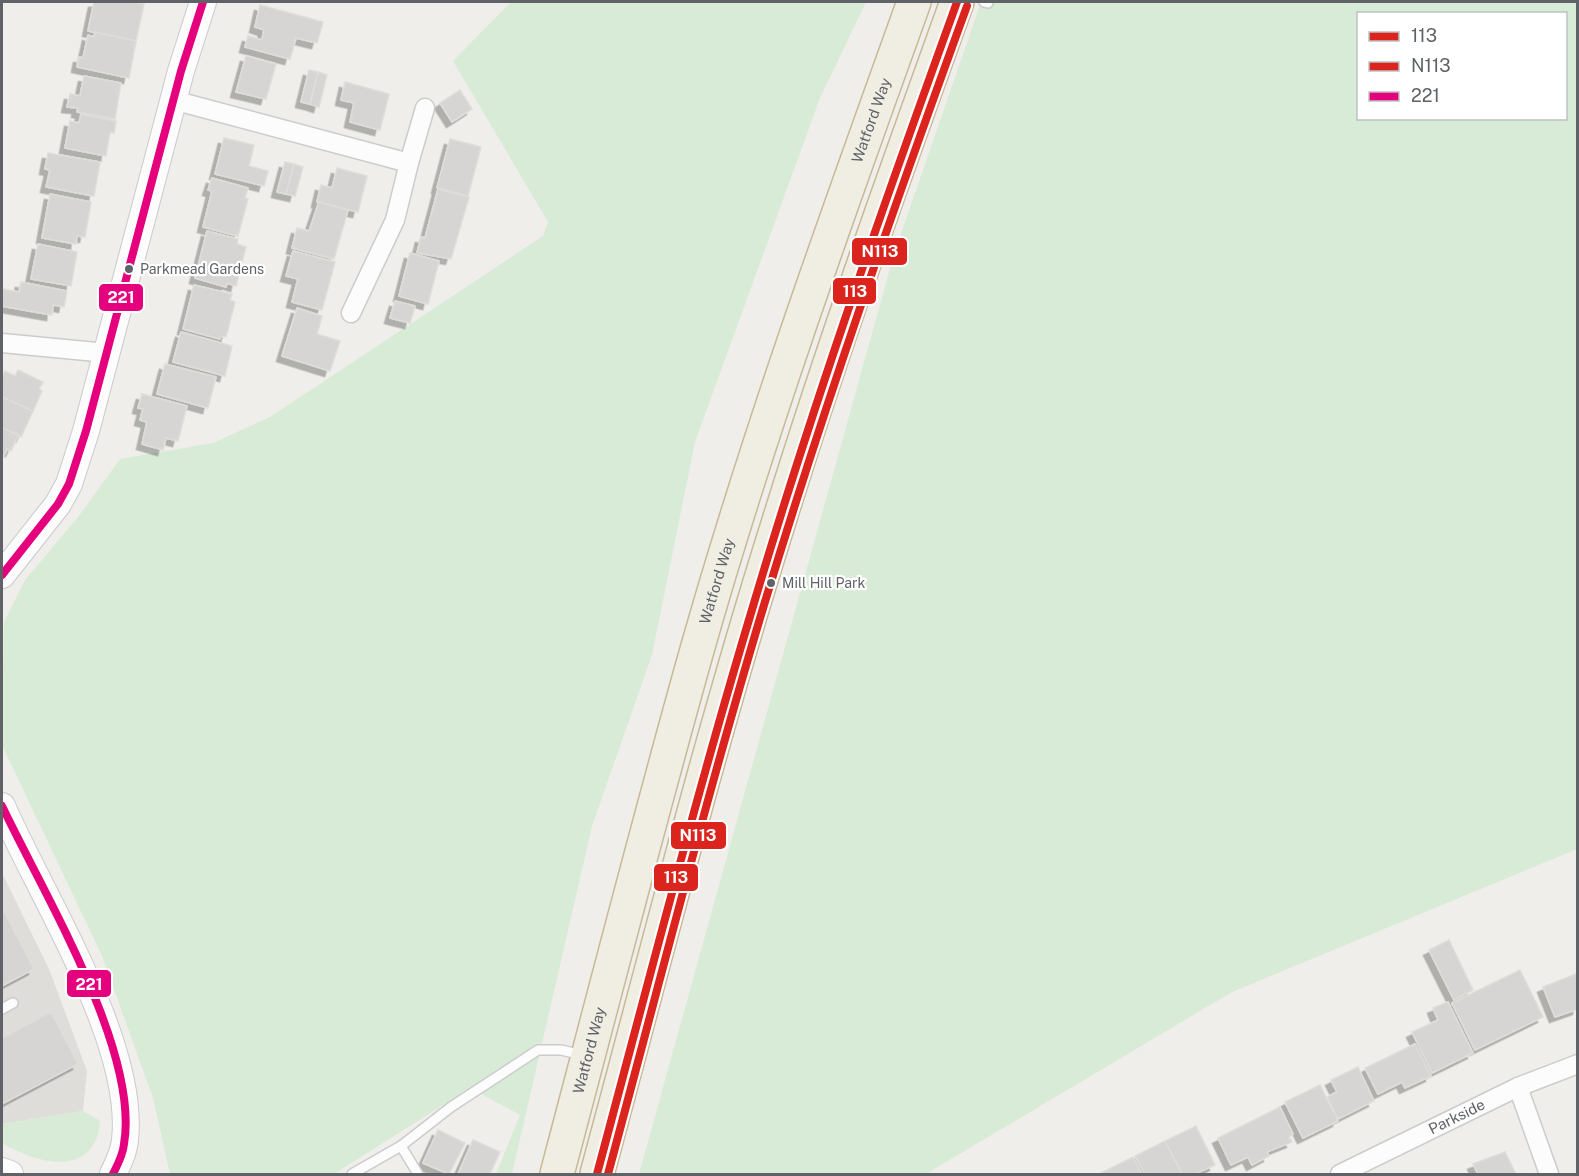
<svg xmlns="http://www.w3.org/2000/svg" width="1579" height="1176" font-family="'Public Sans',sans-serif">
<defs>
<filter id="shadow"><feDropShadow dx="-5.5" dy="5.5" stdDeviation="0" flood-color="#0004"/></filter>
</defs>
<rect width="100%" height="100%" fill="#efeeea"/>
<polygon fill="#dfddda" points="2,873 49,969 87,1071 83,1111 2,1124"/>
<g fill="#d8ebd6" fill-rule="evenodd">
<polygon points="511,2 866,2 820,98 695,442 652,655 592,826 512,1174 496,1174 520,1115 470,1088 334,1174 170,1174 153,1098 102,956 2,745 4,622 25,580 78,517 120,459 213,443 270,417 543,236 548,222 453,61"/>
<path d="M 981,2 L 1577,2 L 1577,849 L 1232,992 L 926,1174 L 639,1174 L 894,254 ZM 1358,14 L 1566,14 L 1566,118 L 1358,118 Z"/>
<path d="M 83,1111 L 100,1121 C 96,1176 42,1167 2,1143 L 2,1124 Z"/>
</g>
<g fill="#d6d5d3" stroke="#deddd9" stroke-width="1.5" filter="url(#shadow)">
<polygon points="94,2 131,2 144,4 136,41 88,31"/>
<polygon points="260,5 323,22 317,43 296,38 290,59 245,47 248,36 262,40 264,30 255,27"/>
<polygon points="95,32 136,41 129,78 77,67 79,57 83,58 88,35 93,37"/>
<polygon points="246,56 276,64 266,99 236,92"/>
<polygon points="309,70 318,72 310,104 301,102"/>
<polygon points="318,72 327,75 319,107 310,104"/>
<polygon points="84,76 121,83 115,119 77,112 78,108 67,107 70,94 80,96"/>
<polygon points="345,82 389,94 380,130 350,122 354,103 341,100"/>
<polygon points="460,90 472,109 452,122 440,103"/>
<polygon points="81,114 116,121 114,133 110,132 106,156 65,148 70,121 79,123"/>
<polygon points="224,138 254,145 249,166 268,171 264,186 215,174"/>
<polygon points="450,139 481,147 468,196 437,188"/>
<polygon points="48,153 100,162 94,196 46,187 50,170 45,169"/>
<polygon points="285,162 294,164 286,194 277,192"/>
<polygon points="294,164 303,167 295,196 286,194"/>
<polygon points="337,168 367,176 358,212 317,202 321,185 332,188"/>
<polygon points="212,178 248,188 245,198 248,199 238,236 203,227 212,191 208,190"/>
<polygon points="438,189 469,197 451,259 417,253 421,237 425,238"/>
<polygon points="50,194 91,202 85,237 77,236 76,244 42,238"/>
<polygon points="319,202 348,210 334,259 292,248 297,228 309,231"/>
<polygon points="207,231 238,239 237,244 246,247 236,286 227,283 226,287 195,278"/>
<polygon points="38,244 77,252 71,286 31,279"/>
<polygon points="293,251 335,262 322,310 292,302 298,279 286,276"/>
<polygon points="410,253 439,261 428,304 399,296"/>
<polygon points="21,282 67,291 64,307 53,305 52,315 2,306 2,289 19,292"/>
<polygon points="194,285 232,294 230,300 235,302 226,337 221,336 220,339 183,329"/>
<polygon points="395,301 415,306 410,323 390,318"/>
<polygon points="297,308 322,316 317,334 340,341 330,371 282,356"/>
<polygon points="181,332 232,346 225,376 173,362"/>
<polygon points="165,364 216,377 208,408 157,394"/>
<polygon points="18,370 43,382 39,389 42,391 33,411 2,397 2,378 5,371 15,376"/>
<polygon points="142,394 187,406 178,441 166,438 163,450 142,444 147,422 140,420 143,409 138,408"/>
<polygon points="2,397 33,411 21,437 2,428"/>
<polygon points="2,428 18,435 11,451 7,449 2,460"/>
<polygon points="2,908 34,969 2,986"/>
<polygon points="1449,940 1473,990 1454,1000 1429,950"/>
<polygon points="1520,970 1543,1017 1475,1050 1452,1003"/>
<polygon points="1578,973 1578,1009 1555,1017 1543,987"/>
<polygon points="1448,1002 1473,1053 1432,1073 1412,1032 1438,1020 1433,1008"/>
<polygon points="51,1012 78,1064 2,1104 2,1038"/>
<polygon points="1415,1044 1431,1076 1405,1088 1402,1082 1378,1094 1365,1068"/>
<polygon points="1358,1067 1374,1101 1338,1119 1327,1097 1337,1092 1331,1080"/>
<polygon points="1320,1085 1338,1121 1303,1138 1285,1102"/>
<polygon points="1280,1107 1293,1134 1289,1137 1292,1142 1267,1152 1269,1156 1252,1165 1248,1157 1231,1165 1218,1138"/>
<polygon points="1196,1126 1215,1165 1195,1174 1182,1174 1165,1141"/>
<polygon points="438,1130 465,1143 449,1174 423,1163"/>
<polygon points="473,1140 500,1152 490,1174 458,1174"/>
<polygon points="1165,1141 1182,1174 1145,1174 1135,1156"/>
<polygon points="1505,1152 1516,1174 1478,1174 1473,1164"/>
<polygon points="1133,1157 1142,1174 1099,1174"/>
</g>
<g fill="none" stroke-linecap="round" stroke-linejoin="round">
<g stroke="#cbcccc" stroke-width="12">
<g id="lane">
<polyline points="984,2 988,3"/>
<polyline points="2,1009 13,1003"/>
<polyline points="352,1174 401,1146"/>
<polyline points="418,1174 401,1146 451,1107 538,1050 561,1050 583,1055"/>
</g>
</g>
<g stroke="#cbcccc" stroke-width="21">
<g id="street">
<polyline points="173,100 409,163 395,220 351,313"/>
<polyline points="409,163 425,108"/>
<polyline points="2,343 107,353"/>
<polyline points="1518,1087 1549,1174"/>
<path id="s1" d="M 1340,1174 L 1518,1087 L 1578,1064"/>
</g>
</g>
<g stroke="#cacacb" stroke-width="28">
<g id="secondary">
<polyline points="2,575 58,504 69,484 86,431 181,71 203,2"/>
<path d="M 2,806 C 41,896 136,1043 125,1140 C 124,1152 118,1164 113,1174"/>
<polyline points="2,1171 10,1174"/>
</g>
</g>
<g stroke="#c8b996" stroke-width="36">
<g id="highway">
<path id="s2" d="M 557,1174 C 603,1000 648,824 697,650 C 759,431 837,216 914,2"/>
<path d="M 597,1174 C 656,956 711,736 779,521 C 833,346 895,174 957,2"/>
</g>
</g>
<use href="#lane" stroke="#fdfcfc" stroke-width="9"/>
<use href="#street" stroke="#fdfcfc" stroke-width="18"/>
<use href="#secondary" stroke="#fdfcfc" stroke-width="26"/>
<use href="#highway" stroke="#f0ede3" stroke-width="33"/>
<g stroke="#fff" stroke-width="12">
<path id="bus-1" d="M 597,1174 C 648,984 697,792 754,603 C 814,401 885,201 957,2"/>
</g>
<g stroke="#fff" stroke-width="12">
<path id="bus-2" d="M 608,1174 C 659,985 707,794 764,605 C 825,403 895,204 967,6"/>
</g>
<g stroke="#fff" stroke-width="12">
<g id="bus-3">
<polyline points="2,575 58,504 69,484 86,431 181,71 203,2"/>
<path d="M 2,806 C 42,891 140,1051 124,1144 C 123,1155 118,1164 113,1174"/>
</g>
</g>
<use href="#bus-1" stroke="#dc241f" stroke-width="8"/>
<use href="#bus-2" stroke="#dc241f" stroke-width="8"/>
<use href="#bus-3" stroke="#e5007d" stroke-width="8"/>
</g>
<g fill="#5f6368" stroke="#fff" stroke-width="2">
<circle cx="129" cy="269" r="5"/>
<circle cx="771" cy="583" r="5"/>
</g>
<g text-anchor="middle" stroke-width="4.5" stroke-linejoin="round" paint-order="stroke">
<g font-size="14" fill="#5f6368" stroke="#fff" text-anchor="start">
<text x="140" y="274">Parkmead Gardens</text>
<text x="782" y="588">Mill Hill Park</text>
</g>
<g font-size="15" fill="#5f6368" stroke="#fff">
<text dy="5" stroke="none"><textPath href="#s2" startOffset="1100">Watford Way</textPath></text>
<text dy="5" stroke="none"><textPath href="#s2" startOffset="614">Watford Way</textPath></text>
<text dy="5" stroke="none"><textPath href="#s2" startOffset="128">Watford Way</textPath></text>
<text dy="5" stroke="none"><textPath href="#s1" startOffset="130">Parkside</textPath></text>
</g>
</g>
<g stroke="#fff" stroke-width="2">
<rect x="851" y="237" width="57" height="29" rx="6" fill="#dc241f"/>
<rect x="832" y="277" width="45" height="28" rx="6" fill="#dc241f"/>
<rect x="98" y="283" width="46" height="29" rx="6" fill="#e5007d"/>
<rect x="670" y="821" width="57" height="29" rx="6" fill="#dc241f"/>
<rect x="653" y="863" width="46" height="29" rx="6" fill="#dc241f"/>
<rect x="66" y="969" width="46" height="29" rx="6" fill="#e5007d"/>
</g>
<g font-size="16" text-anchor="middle" font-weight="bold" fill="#fff">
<text x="880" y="257">N113</text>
<text x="855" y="297">113</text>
<text x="121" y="303">221</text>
<text x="698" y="841">N113</text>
<text x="676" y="883">113</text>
<text x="89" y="990">221</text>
</g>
<rect width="1579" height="1176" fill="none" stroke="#5f6368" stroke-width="6"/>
<rect x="1357" y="12" width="210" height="108" fill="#ffffff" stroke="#bfc1c3" stroke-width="1.5"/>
<rect x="1369" y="32" width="30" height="9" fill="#dc241f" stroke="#bfc1c3" stroke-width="1.5"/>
<text x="1411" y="42" font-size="18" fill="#5f6368">113</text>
<rect x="1369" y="62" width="30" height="9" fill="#dc241f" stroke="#bfc1c3" stroke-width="1.5"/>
<text x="1411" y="72" font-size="18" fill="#5f6368">N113</text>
<rect x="1369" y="92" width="30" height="9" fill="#e5007d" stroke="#bfc1c3" stroke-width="1.5"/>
<text x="1411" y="102" font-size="18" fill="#5f6368">221</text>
</svg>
